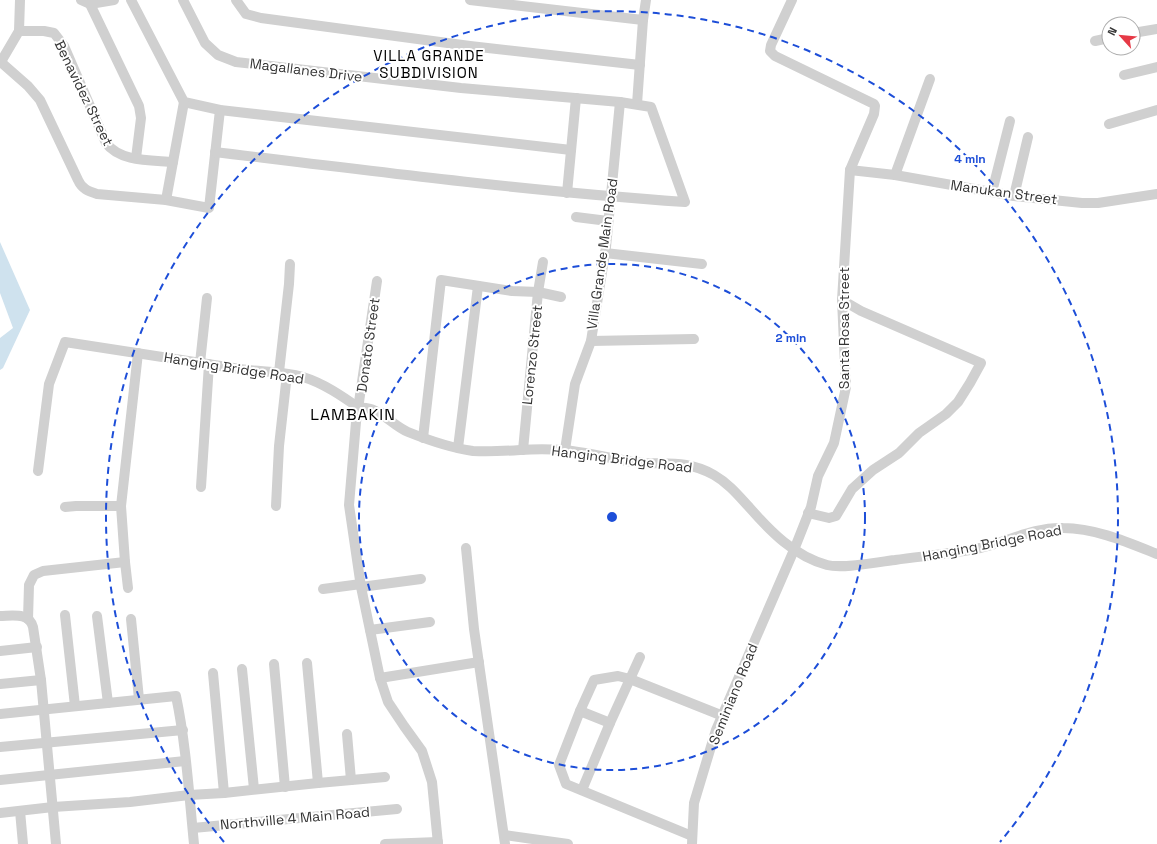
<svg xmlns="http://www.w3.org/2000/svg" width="1157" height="844" font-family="'Space Grotesk',sans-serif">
<rect width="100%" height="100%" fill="#fff"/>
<polygon fill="#cfe2ee" points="0,242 30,310 3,368 0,370 0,338 13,328 0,293"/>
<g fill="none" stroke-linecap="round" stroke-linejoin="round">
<g stroke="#d0d0d0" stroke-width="10">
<path d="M 20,0 L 19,31 L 2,60 L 3,64 L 28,86 L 40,100 L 78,180 C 82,189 88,191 97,194 L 166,200 L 209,208 L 220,110"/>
<polyline points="81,0 90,4 139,106 141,118 136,158"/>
<polyline points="131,0 184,102 220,110 571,150"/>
<path d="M 183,0 L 205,43 L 218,55 L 236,62 L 461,88 L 620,102 L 651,107 L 685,202 C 527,191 371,171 215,152"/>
<polyline points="236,0 246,14 261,18 470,46 640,65"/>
<polyline points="470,0 643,20"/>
<polyline points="90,4 114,0"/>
<path d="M 19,31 L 44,31 L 54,33 L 64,46 L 106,143 C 120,162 151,160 173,162"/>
<polyline points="1133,33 1157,29"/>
<polyline points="1095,41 1109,38"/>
<polyline points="1124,75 1157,67"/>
<polyline points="637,104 643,20 646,0"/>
<polyline points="1109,124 1157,110"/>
<polyline points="850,170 895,175 1014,196 1082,203 1098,203 1157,194"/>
<polyline points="895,175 930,79"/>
<polyline points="992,192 1010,121"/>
<polyline points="567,193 576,98"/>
<polyline points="1014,196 1028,137"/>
<polyline points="166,200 184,102"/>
<polyline points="576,217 608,221"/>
<polyline points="605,253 702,264"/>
<polyline points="377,281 356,422 349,505 361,587 380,678 388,702 404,726 422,751 432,782 438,844"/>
<polyline points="591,341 694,339"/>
<polyline points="200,363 207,298"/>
<polyline points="279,372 289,284 290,264"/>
<polyline points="423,438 441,280 512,291 538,292 561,297"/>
<polyline points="458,448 478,286"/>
<polyline points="523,450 538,292 543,262"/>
<polyline points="565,450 575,384 591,341 606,247 620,102"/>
<path d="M 38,471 L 49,384 L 65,342 C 123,351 181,360 240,369 C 261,372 282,371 303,377 C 323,383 342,396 359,408 C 378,405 391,425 408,432 C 428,440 451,448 473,451 C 489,452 505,451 520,450 C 535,449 549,449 563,450 C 590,452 617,461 644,463 C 670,464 690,461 714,475 C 728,483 738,495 749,507 C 770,531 794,556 827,565 C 843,569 877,562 895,560 C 923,556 952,554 980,548 C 1007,542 1034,527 1063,528 C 1095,528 1127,542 1157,554"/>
<polyline points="201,487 209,364"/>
<polyline points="276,506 279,446 287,374"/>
<polyline points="65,507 76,506 121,506"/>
<polyline points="808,513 829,518 836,516 852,489 873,470 899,453 919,433 946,414 958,402 970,383 981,363 861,311 842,300"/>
<polyline points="466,548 474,629 505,844"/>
<polyline points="361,587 421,579"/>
<polyline points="128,588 125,562 121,506 138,353"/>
<polyline points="323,589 361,584"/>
<polyline points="65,615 75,706"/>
<path d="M 0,616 C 12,616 29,612 33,627 L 41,680 L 56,844"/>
<polyline points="97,616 108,703"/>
<polyline points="28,619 29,585 34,575 43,571 125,562"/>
<polyline points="131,619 139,699"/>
<polyline points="370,630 430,622"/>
<polyline points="0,651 37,647"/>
<polyline points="307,663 318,783"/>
<polyline points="274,664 285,787"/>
<polyline points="242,669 254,789"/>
<polyline points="213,673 224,793"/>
<polyline points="380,678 479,662"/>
<polyline points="0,684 41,680"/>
<polyline points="580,711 594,680 618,676 630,679 723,716"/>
<path d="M 0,714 L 176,696 C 186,744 189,794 194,844"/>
<polyline points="610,723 580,711 559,765 566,784 692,836"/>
<polyline points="347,734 351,780"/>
<polyline points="0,747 183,730"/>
<polyline points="0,780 185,761"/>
<polyline points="582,790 610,723 640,657"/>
<polyline points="20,811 23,844"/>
<polyline points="0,813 53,807 130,802 189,795 224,793 318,783 385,777"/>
<polyline points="193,828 397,809"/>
<polyline points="504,835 568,844"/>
<polyline points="385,844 438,842"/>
<polyline points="692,844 694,803 716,730 794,550 811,507 818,476 834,443 846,387 842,300 850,170 874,114 875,106 874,104 775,56 770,51 771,45 792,0"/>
</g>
</g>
<g fill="none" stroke="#1d4ed8" stroke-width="2" stroke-dasharray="7 5">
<circle cx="612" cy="517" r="253"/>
<path d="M224 842A506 506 0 1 1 1000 842"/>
</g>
<g text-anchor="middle" stroke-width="4" stroke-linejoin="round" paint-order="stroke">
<g font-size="14" fill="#333" stroke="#fff">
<text transform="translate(306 70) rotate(7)" y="5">Magallanes Drive</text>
<text transform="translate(84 93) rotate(64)" y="5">Benavidez Street</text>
<text transform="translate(1004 192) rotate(8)" y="5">Manukan Street</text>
<text transform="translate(602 254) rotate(-82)" y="5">Villa Grande Main Road</text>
<text transform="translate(844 328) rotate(-90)" y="5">Santa Rosa Street</text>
<text transform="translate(368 345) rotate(-82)" y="5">Donato Street</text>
<text transform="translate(532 355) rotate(-84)" y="5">Lorenzo Street</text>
<text transform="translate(234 368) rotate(9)" y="5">Hanging Bridge Road</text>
<text transform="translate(622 459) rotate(7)" y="5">Hanging Bridge Road</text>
<text transform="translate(992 543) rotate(-11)" y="5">Hanging Bridge Road</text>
<text transform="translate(733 694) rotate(-68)" y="5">Seminiano Road</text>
<text transform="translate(295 818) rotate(-5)" y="5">Northville 4 Main Road</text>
</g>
<g font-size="15" letter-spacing="1" fill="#000" stroke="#fff">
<text x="429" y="61">VILLA GRANDE<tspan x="429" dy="17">SUBDIVISION</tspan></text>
</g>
<g font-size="16" letter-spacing="1" fill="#000" stroke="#fff">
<text x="353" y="420">LAMBAKIN</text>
</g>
</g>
<circle cx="612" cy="517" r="6" fill="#1d4ed8" stroke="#fff" stroke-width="2"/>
<g font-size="12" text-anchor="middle" font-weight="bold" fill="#1d4ed8" stroke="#fff" stroke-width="4" stroke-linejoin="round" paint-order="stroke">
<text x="970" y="163">4 min</text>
<text x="791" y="342">2 min</text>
</g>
<g transform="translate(1121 36) rotate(297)"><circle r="19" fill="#ffffff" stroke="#adadad"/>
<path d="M0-3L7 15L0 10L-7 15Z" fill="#e63946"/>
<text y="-6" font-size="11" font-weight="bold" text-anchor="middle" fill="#333333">N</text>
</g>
</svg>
